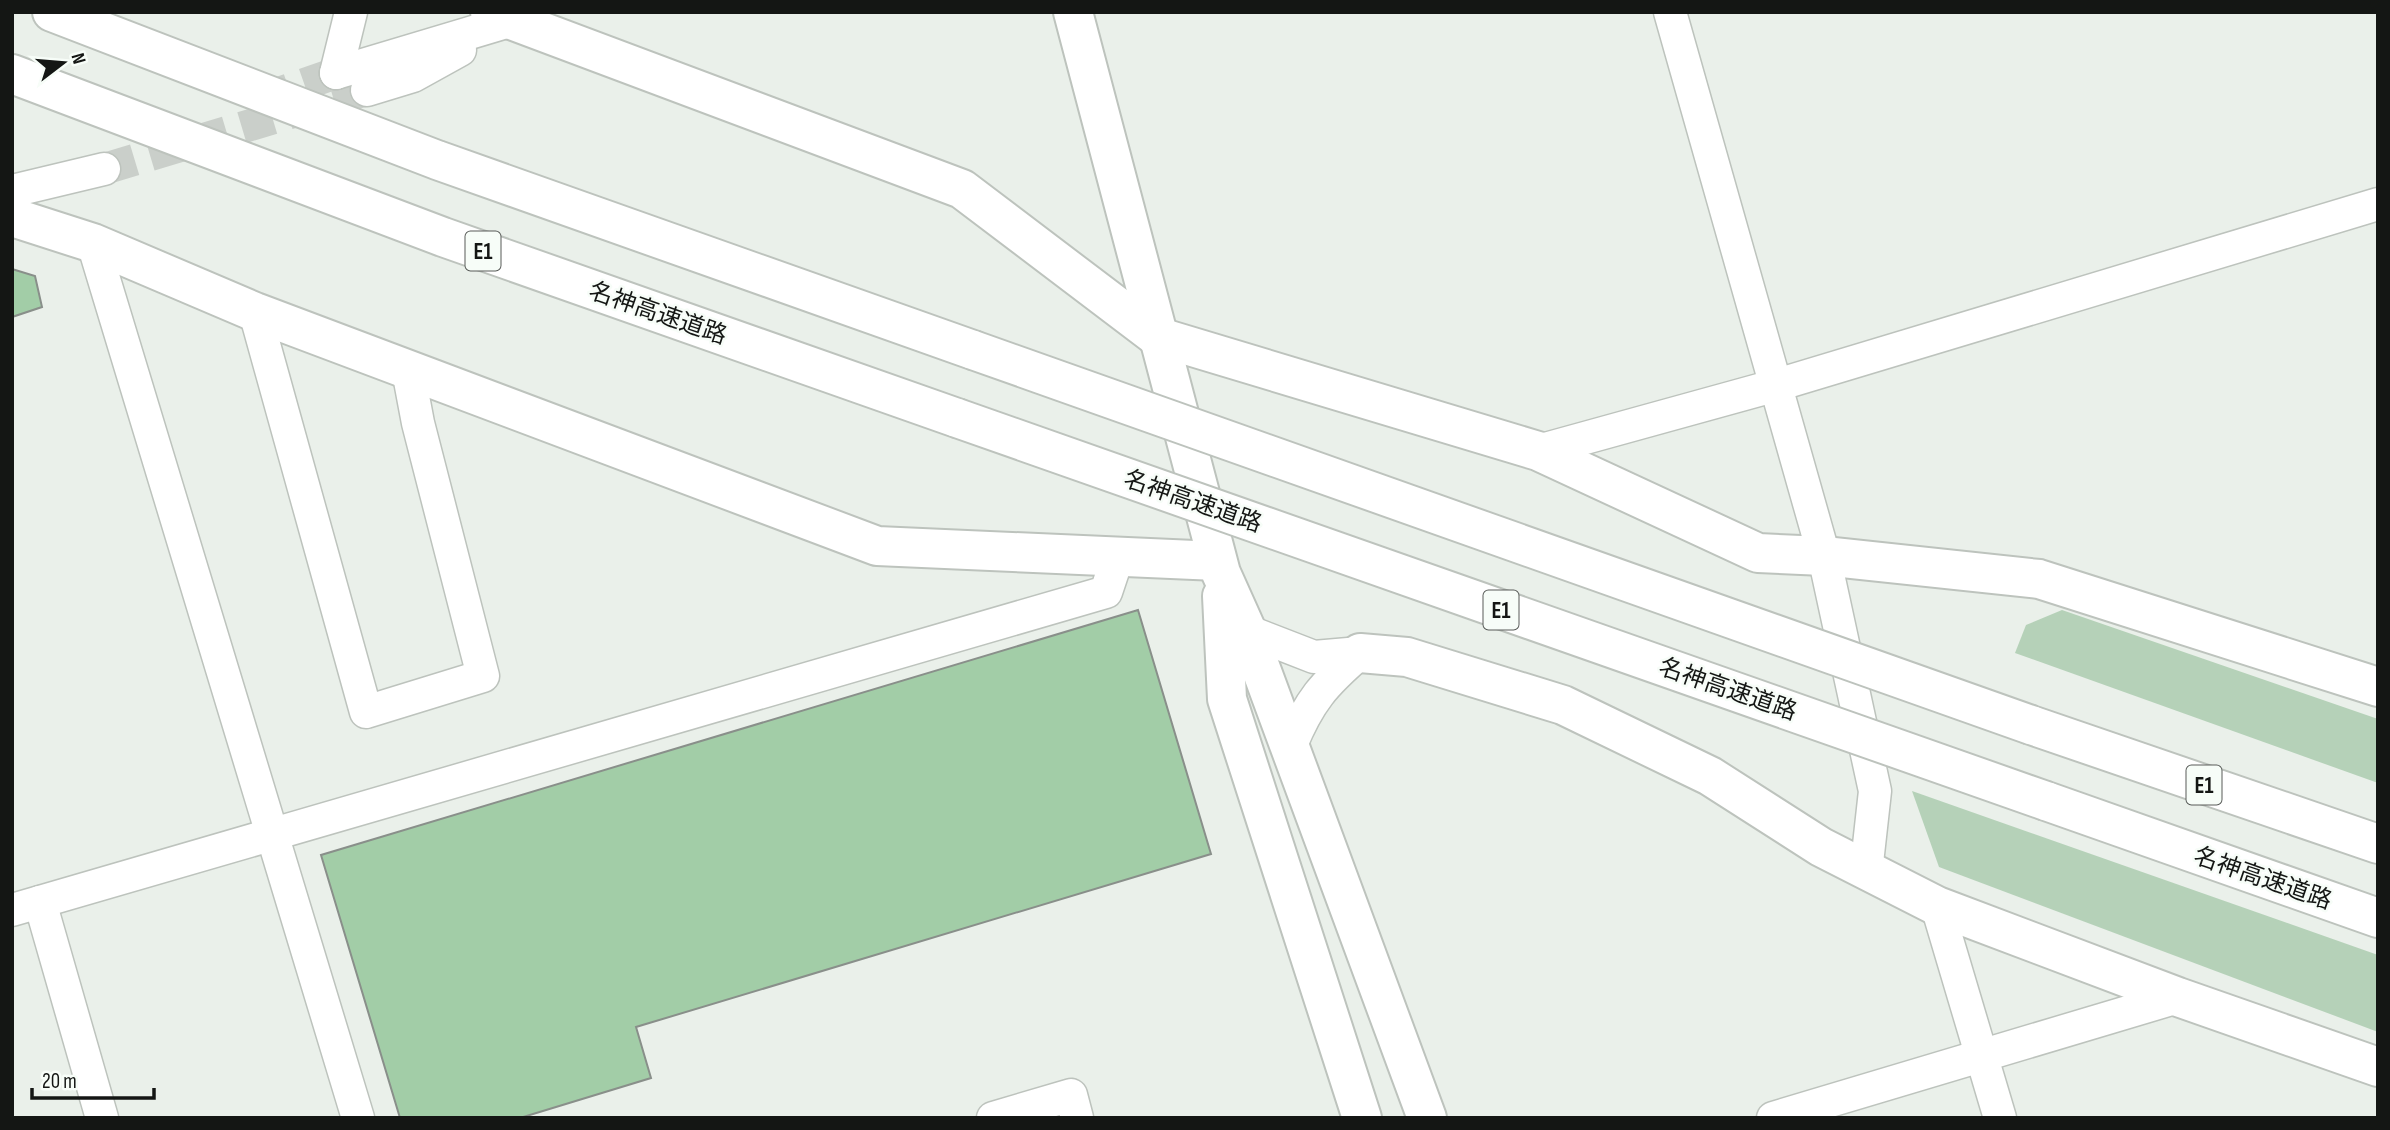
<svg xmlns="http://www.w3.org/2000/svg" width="2390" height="1130" font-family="'Sofia Sans Condensed','Noto Sans JP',sans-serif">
<rect width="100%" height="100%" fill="#eaf0ea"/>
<g fill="#b5d1b8">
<polygon points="2062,610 2378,719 2378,783 2015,653 2026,625"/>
<polygon points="1912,791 2378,955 2378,1032 1939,867"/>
</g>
<g fill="#a2cda7" stroke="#898f8a" stroke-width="2">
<polygon points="12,269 35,276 42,307 12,317"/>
<polygon points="1138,610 1211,854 636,1027 651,1078 520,1118 400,1118 321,855"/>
</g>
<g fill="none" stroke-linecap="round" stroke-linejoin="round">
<g stroke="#cacfca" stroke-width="32" stroke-dasharray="32 16" stroke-linecap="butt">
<polyline points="259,100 336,73"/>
<polyline points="104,169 367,90"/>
</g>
<g stroke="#bdc3bd" stroke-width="35">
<g id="minor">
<polyline points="1670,12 1824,556 1875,791 1866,872"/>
<polyline points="336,73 523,17"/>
<polyline points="336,73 351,12"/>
<polyline points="367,90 413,76 460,50"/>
<polyline points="12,191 104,169"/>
<polyline points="93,243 358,1118"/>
<polyline points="255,312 366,712 483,676 418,423 408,370"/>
<polyline points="1538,451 1777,385 2378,204"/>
<polyline points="1247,631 1314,657 1360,653"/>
<path d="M 1291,745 C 1309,701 1324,684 1360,653"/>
<polyline points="40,902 102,1118"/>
<polyline points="1937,906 2000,1118"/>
<polyline points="12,910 1106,592 1117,559"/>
<polyline points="993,1118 1071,1095 1077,1118"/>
<polyline points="1773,1118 2178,997"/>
</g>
</g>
<g stroke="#bdc3bd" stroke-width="42">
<g id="tertiary">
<polyline points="490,12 962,189 1156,336 1538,451 1758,553 1824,556 2039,579 2378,687"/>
<polyline points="1073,12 1221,573 1247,631 1427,1118"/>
<polyline points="12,217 93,243 255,312 877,546 1217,561"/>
<polyline points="1222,596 1227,699 1362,1118"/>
<polyline points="1360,653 1407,657 1563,705 1710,776 1821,847 1937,906 2178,997 2378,1067"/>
</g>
</g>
<g stroke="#bdc3bd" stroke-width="42">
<g id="motorway">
<polyline points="52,12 437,160 973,350"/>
<polyline points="12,74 443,237 957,418"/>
<polyline points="2031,725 2378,844"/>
<polyline points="2046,801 2378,918"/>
</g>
</g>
<use href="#minor" stroke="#fff" stroke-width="32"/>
<use href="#tertiary" stroke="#fff" stroke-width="38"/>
<use href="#motorway" stroke="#fff" stroke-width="38"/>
<g stroke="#bdc3bd" stroke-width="42" stroke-linecap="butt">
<g id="motorway-bridge">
<polyline points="973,350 2031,725"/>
<polyline points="957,418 2046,801"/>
</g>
</g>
<use href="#motorway-bridge" stroke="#fff" stroke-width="38"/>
</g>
<g text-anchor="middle" stroke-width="5" stroke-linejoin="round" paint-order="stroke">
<g fill="#f7fdf8" stroke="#585b58" stroke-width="2">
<rect x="465.5" y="231.5" width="35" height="39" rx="5"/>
<rect x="1483.5" y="590.5" width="35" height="39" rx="5"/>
<rect x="2186.5" y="765.5" width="35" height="39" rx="5"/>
</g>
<g font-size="23" font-weight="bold" fill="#141614">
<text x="483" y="259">E1</text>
<text x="1501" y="618">E1</text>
<text x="2204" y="793">E1</text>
</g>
<g font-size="24" fill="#141614" stroke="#f7fdf8">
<text transform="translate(658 313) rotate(19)" y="8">名神高速道路</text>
<text transform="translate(1193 501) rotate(19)" y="8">名神高速道路</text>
<text transform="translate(1728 689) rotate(19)" y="8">名神高速道路</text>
<text transform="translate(2263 878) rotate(19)" y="8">名神高速道路</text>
</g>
</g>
<rect width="2390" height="1130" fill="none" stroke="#141614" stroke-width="28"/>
<g transform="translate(63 63) rotate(74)" stroke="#f7fdf8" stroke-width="5" paint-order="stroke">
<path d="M0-5L12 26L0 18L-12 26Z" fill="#141614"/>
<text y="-10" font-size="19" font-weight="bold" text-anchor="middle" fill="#141614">N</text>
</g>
<path d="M32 1088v10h122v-10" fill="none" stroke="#141614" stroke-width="3.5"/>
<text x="42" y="1088" font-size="21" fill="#141614" stroke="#f7fdf8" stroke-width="5" paint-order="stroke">20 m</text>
</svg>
